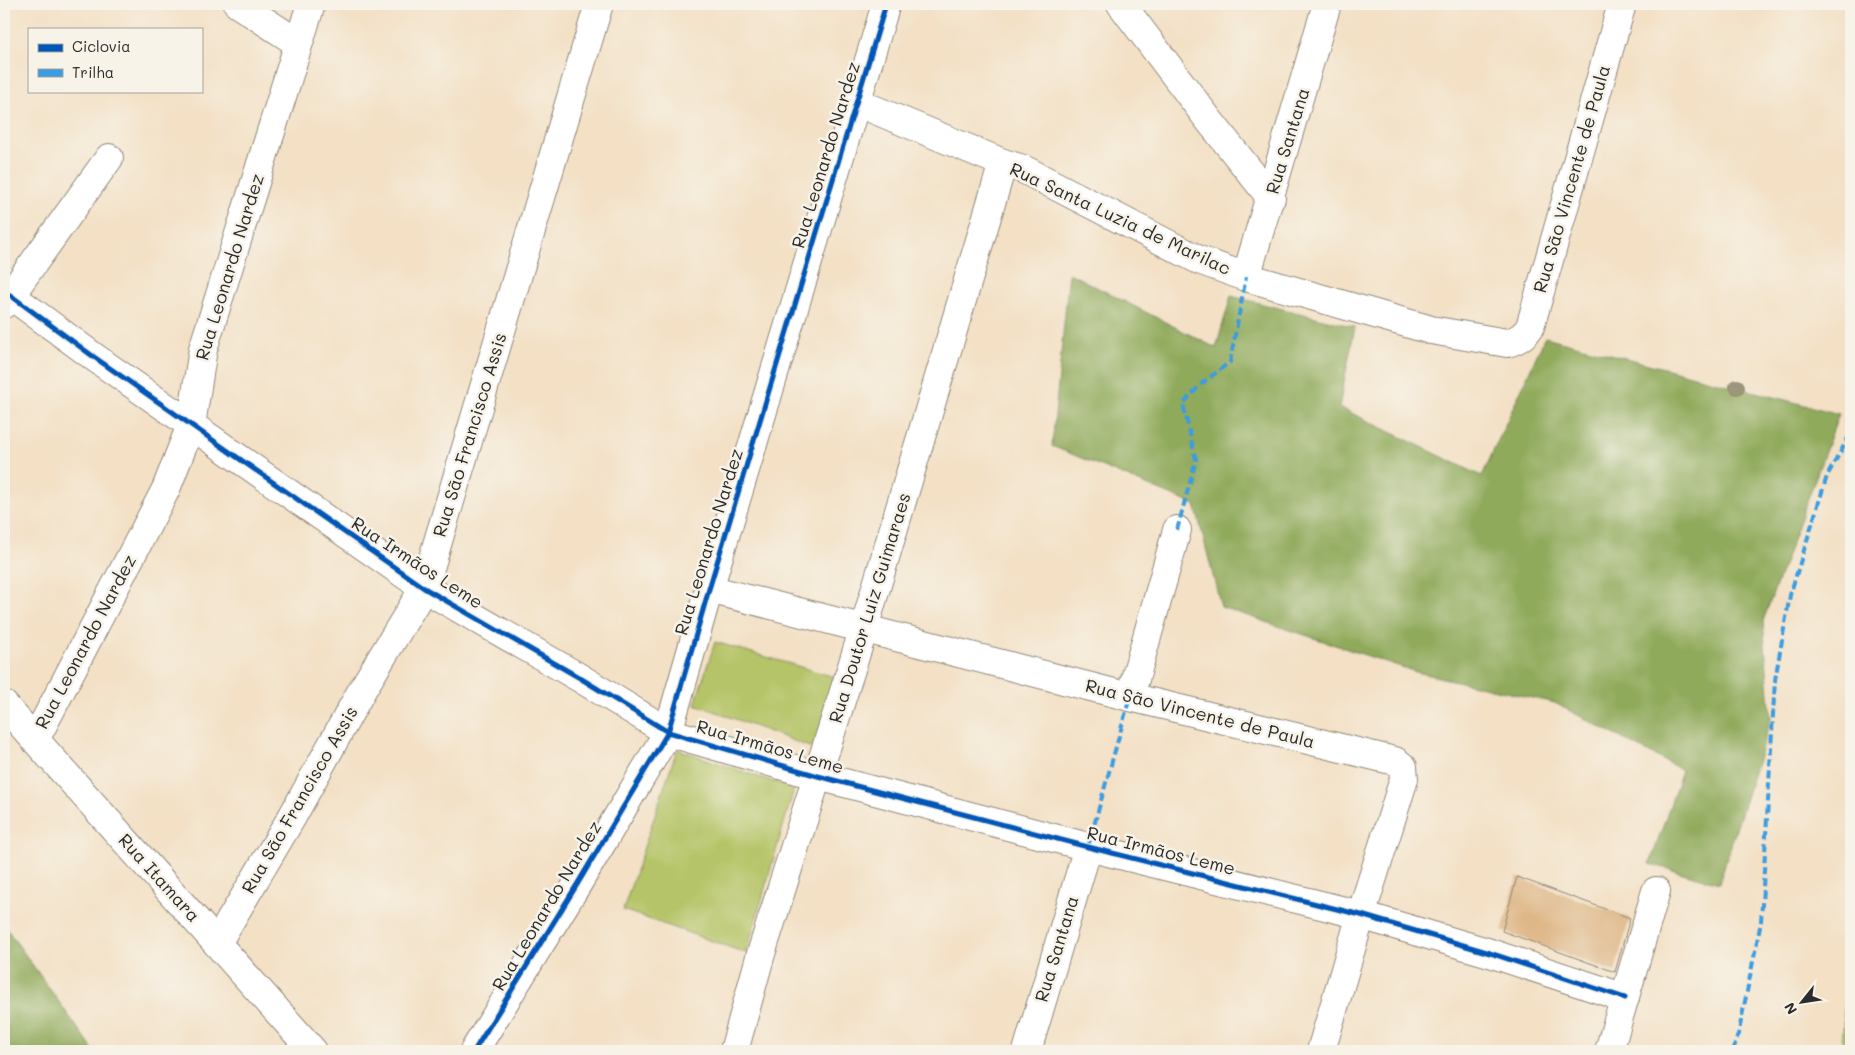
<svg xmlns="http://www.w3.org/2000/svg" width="1855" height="1055" font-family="Mali,sans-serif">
<rect width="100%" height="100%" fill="#f7f3e8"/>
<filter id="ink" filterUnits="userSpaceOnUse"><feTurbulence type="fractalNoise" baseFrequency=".02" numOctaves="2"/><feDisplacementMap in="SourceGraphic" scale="10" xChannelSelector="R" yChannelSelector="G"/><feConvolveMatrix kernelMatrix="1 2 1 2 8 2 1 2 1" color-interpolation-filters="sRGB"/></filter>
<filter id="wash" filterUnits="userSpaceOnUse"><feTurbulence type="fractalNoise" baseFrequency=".0096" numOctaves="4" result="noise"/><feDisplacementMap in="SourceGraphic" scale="20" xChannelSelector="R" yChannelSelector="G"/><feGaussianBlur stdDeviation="1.12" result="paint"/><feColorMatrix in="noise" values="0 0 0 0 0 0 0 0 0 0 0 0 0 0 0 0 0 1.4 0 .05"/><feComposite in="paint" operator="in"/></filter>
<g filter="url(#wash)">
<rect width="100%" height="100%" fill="#f3e0c5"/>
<g fill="#b5c467" stroke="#707849">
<polygon points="715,642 845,680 815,749 695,704"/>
<polygon points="677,749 794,789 746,953 623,910"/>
<polygon points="1851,887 1851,1051 1842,1051"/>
</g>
<g fill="#90aa5c" stroke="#5e6a44">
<polygon points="1069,273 1216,348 1231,296 1355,327 1339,407 1482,476 1545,337 1839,414 1763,621 1771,719 1719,883 1650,864 1682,770 1555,703 1416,672 1221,607 1195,505 1052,446"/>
<polygon points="4,925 94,1051 4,1051"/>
</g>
<g id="blocks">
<polygon fill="#deb787" points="1517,877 1630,918 1615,972 1502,931"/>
</g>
</g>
<g filter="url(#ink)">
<use href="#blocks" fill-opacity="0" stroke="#8f8678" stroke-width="1"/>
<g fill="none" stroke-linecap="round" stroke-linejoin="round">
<g stroke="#8f8678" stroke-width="30">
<g id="minor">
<polyline points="238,4 298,43"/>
<polyline points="1121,4 1208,119 1271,198"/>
<path d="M 856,102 L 1003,163 L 1023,169 L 1199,260 L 1246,277 L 1431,330 L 1507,343 C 1518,340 1524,336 1530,327 L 1622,4"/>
<polyline points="1246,277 1327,4"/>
<polyline points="10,295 94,357 424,588 580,678 668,732 818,776 1088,847 1361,915 1490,953 1625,998"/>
<polyline points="4,304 109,158"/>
<polyline points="709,589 1130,697 1395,761 1403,767 1404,779 1361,915 1321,1051"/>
<polyline points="1130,697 1177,530"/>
<polyline points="4,705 313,1051"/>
<polyline points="35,740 166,489 191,425 203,349 311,4"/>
<polyline points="217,943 292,817 362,690 424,588 599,4"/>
<polyline points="474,1051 578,883 668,732 709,589 886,4"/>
<polyline points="734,1051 760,957 864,628 1003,163"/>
<polyline points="1027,1051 1088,847"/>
<polyline points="1609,1051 1656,891"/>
</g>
</g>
<use href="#minor" stroke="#fff" stroke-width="28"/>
<g stroke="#3d9ce1" stroke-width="4" stroke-dasharray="8 4" stroke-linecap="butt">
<polyline points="1177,530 1196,460 1183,404 1200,385 1230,362 1246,277"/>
<polyline points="1088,847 1130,697"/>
<polyline points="1733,1051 1739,1031 1761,922 1775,680 1790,595 1827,476 1851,433"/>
</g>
<g stroke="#f7f3e8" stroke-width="8">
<g id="cycleway">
<polyline points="10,295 94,357 424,588 580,678 668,732 818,776 1088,847 1361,915 1490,953 1625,998"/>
<polyline points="474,1051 578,883 668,732 709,589 886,4"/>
</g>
</g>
<use href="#cycleway" stroke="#0057b8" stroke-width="5"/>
</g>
<circle fill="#9c967a" cx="1737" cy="387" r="8"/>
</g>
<g text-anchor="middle" stroke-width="5" stroke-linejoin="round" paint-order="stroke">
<g font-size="18" fill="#2b2b2b" stroke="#f7f3e8">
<text transform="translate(1288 141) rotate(-73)" y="6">Rua Santana</text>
<text transform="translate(826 155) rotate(-73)" y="6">Rua Leonardo Nardez</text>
<text transform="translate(1572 179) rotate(-74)" y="6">Rua São Vincente de Paula</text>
<text transform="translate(1120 219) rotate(25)" y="6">Rua Santa Luzia de Marilac</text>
<text transform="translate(230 267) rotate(-73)" y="6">Rua Leonardo Nardez</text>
<text transform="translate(470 435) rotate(-73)" y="6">Rua São Francisco Assis</text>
<text transform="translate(709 542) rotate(-73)" y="6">Rua Leonardo Nardez</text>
<text transform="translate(417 563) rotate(33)" y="6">Rua Irmãos Leme</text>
<text transform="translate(870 608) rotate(-73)" y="6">Rua Doutor Luiz Guimaraes</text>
<text transform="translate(86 642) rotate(-62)" y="6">Rua Leonardo Nardez</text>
<text transform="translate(1200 714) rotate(14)" y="6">Rua São Vincente de Paula</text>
<text transform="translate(770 747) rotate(16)" y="6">Rua Irmãos Leme</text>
<text transform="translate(300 800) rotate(-60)" y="6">Rua São Francisco Assis</text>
<text transform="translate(1161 851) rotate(14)" y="6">Rua Irmãos Leme</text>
<text transform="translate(159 878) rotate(48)" y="6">Rua Itamara</text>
<text transform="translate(547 906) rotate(-59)" y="6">Rua Leonardo Nardez</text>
<text transform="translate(1057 949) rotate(-73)" y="6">Rua Santana</text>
</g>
</g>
<rect width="1855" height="1055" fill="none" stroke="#f7f3e8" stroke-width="20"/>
<rect x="28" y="28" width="175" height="65" fill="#f7f3e8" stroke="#a5a39c"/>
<rect x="38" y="44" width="25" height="8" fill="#0057b8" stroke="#a5a39c"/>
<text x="72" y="52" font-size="15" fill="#2b2b2b">Ciclovia</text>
<rect x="38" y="69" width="25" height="8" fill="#3d9ce1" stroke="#a5a39c"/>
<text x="72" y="78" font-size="15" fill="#2b2b2b">Trilha</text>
<g transform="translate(1802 1002) rotate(240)" stroke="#f7f3e8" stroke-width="4" paint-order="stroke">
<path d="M0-4L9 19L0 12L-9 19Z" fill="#2b2b2b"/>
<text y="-8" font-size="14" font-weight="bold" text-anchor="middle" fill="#2b2b2b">N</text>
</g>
</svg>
